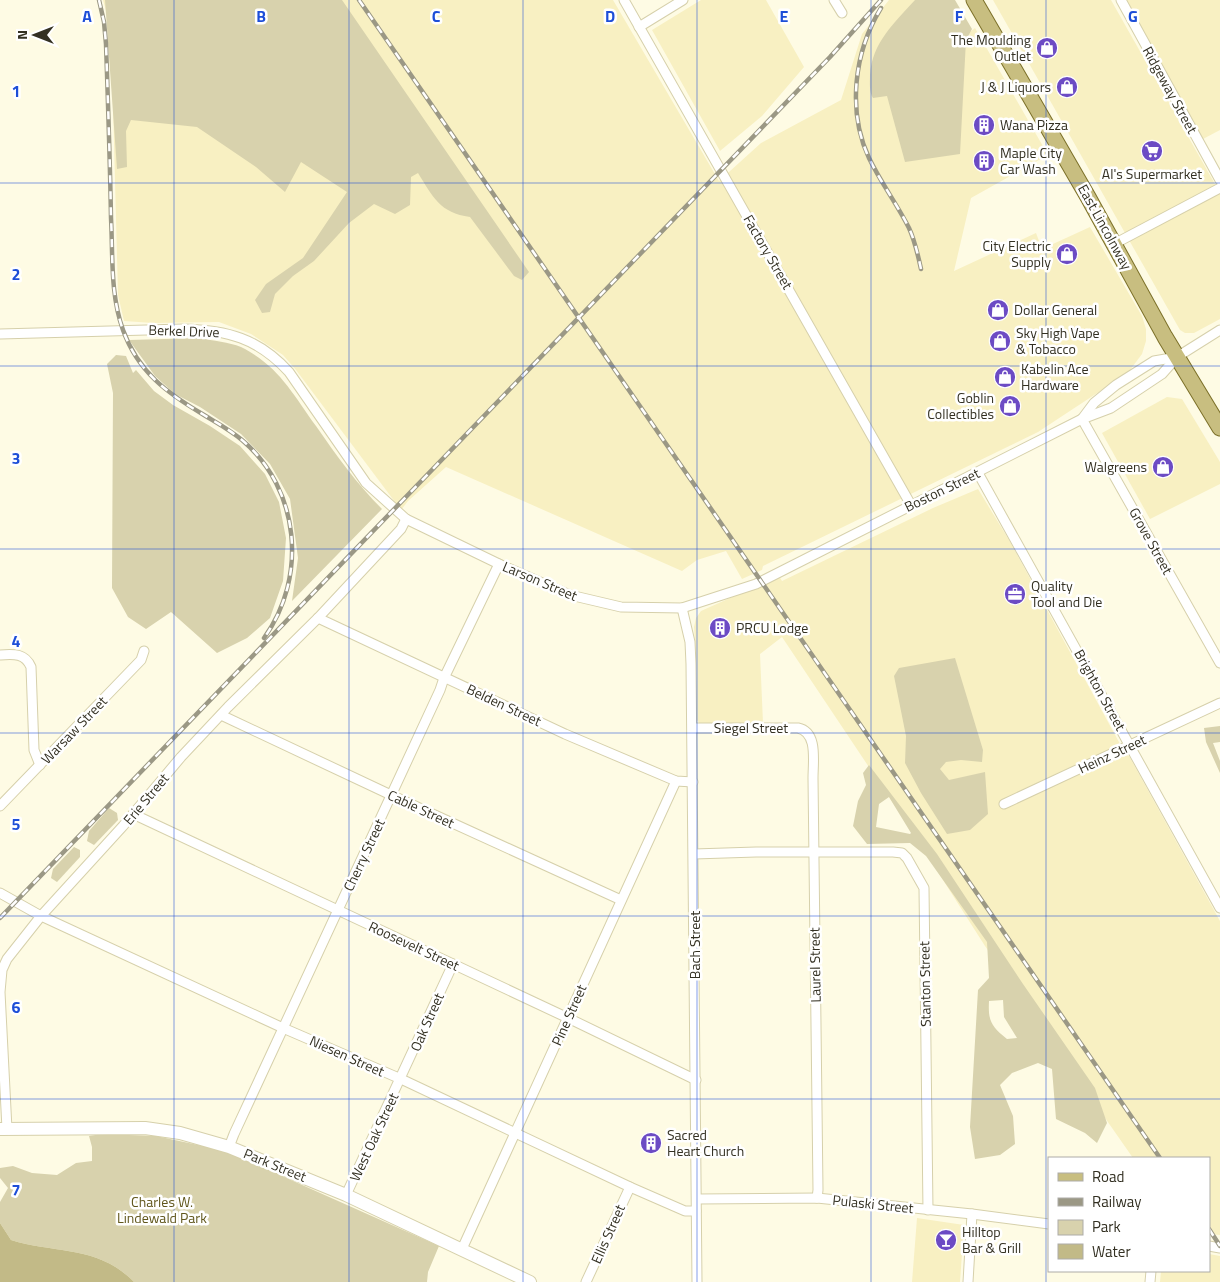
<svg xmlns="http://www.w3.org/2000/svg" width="1220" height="1282" font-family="'Titillium Web',sans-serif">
<rect width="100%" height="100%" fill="#fefbe4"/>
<g fill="#f8f0c2">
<polygon points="103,0 613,0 719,181 761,143 841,100 862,34 889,0 954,0 971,31 975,28 1048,155 971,198 954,271 1036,233 1042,249 1090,227 1142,316 1146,329 1146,341 1142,354 1130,370 1120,378 1038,432 763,566 762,570 742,579 726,551 697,560 682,571 446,467 408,501 401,510 296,370 283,355 251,334 219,322 153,323 124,321 118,295 111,28"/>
<polygon points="701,0 766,0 804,67 762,116 720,151 652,30"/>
<polygon points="993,0 1111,0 1220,193 1220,319 1194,333 1185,333 1180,330"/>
<polygon points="1124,0 1220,0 1220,130 1203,139"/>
<polygon points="1167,397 1182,399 1220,462 1220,484 1150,519 1102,433"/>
<polygon points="978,489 1009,540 1126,755 1129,756 1220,921 1220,1235 1209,1234 1209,1158 1133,1158 985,946 915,836 782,637 760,654 763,723 700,724 697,720 697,671 694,627 696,618 701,611 779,576 782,581 933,508"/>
<polygon points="917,1218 964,1225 960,1282 912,1282"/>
<polygon points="1209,1254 1220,1256 1220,1282 1160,1282 1161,1271 1209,1271"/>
</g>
<g fill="#d8d2ad" fill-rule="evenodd">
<path d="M 105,0 L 342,0 L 529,272 L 522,280 L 514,276 L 470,217 C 440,213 433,197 418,173 L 411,177 L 410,205 L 395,214 L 374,204 L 349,223 L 314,261 L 293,276 L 275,294 L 270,312 L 262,313 L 255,300 L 266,284 L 303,258 L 347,192 L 301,162 L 285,192 L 256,167 L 197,127 L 131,120 L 126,131 L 127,167 L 117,169 Z"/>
<path d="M 915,0 L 955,0 L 972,29 L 966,40 L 960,154 L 905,162 L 887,96 L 873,98 C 869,92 870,83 870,75 C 872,43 894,23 915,0 Z"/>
<path d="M 200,338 C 213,341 229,342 241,347 C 279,366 292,393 316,426 C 336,455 357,484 382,509 L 292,601 L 298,558 L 290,499 L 270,464 L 241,434 L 200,407 L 175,394 L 155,376 L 129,340 Z"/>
<polygon points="116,355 126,356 133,373 136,370 154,391 173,405 210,426 240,446 265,474 279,502 286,538 283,581 270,618 247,638 217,653 171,612 146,629 128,617 112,588 113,393 107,364"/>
<polygon points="955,658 983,750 982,762 961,760 946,762 940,769 949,780 985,772 988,814 970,830 947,834 921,793 905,763 906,736 894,676 899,668"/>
<polygon points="1220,726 1220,742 1213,743 1220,761 1220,773 1206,742 1204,728"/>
<path d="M 869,765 L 937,854 L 1023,984 L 1095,1088 L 1107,1123 L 1097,1143 L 1085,1133 L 1056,1119 L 1052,1069 L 1038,1063 L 1012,1073 L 1000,1085 L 1013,1116 L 1015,1144 L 1000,1155 L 975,1159 L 970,1127 L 978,990 L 989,978 L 987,942 L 926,856 L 910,843 L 867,844 L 853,826 L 858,801 L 866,785 L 863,773 ZM 889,797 L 911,833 L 910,834 L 876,827 L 879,804 ZM 1003,1000 L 1004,1017 L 1017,1038 L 1007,1039 C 991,1026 988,1021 989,1001 Z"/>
<polygon points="109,808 117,813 118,820 94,845 87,841 89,831"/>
<polygon points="74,847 80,850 80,857 57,882 51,878 53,869"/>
<path d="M 102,1134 L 156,1136 L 226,1151 L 439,1246 L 428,1272 L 427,1282 L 134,1282 C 98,1245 56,1254 11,1240 L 0,1223 L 0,1202 L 8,1188 L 0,1178 L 0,1168 L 13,1166 L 32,1173 L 57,1175 L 76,1163 L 92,1161 L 92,1147 L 89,1136 Z"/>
</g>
<path fill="#c2ba87" d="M 0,1223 L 11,1240 C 56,1254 98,1245 134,1282 L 0,1282 Z"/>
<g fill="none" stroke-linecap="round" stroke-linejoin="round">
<g stroke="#d6d0ab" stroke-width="11">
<g id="street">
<polyline points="624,0 911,505"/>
<polyline points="834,0 842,13"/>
<polyline points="1121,0 1220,180"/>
<polyline points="639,27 683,0"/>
<polyline points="1114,244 1220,188"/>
<path d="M 0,334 L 183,329 C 227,330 258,338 289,372 L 366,483 L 406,519 L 499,564 L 570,595 L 621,607 L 682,608 L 756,584 L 1082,419 L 1111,408 L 1162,374 L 1177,357 L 1220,330"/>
<polyline points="1082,419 1220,663"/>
<polyline points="1082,419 1094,403 1116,385 1154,361 1177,357"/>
<polyline points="978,473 1220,908"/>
<polyline points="682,608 690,642 691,664 697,1282"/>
<polyline points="318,618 565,734 676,781 693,782"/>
<path d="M 0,655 C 14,654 25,653 31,667 L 34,750 L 40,765"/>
<polyline points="221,715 391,795 621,900"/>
<path d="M 693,728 L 798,728 C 818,732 813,761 813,778 L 818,1190 L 817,1198"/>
<polyline points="1004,804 1220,703"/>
<polyline points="0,806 141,660 144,651"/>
<polyline points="133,814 568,1018 696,1080"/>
<polyline points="694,854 756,852 893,852 902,853 907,858 924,888 928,1210"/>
<polyline points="0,893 41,916 283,1028 401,1079 630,1187 685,1211 696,1211"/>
<polyline points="7,1129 0,992 2,970 7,959 41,916 123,826 181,757 228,707 318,618 401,529 406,519"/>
<polyline points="229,1147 234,1134 440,690 444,678 499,564"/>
<polyline points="346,1195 453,964"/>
<polyline points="697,1199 817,1198 972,1214 1049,1224"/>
<polyline points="1209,1246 1220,1248"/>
<polyline points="462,1249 676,781"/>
<polyline points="586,1282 630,1187"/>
<polyline points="968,1282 972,1214"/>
<polyline points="1150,1282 1151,1271"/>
</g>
</g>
<g stroke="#d6d0ab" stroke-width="14">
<polyline id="secondary" points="0,1129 145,1128 180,1133 229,1147 346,1195 530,1282"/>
</g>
<g stroke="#7c7028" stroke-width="17">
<polyline id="primary" points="974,0 1088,197 1165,337 1220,428"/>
</g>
<use href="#street" stroke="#fff" stroke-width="9"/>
<use href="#secondary" stroke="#fff" stroke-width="12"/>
<use href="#primary" stroke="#c8be80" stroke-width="15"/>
<g stroke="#9b9885" stroke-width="4.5">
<g id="rail">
<path d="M 99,0 L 104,22 L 106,44 C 108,102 110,160 111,218 C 113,255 110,294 123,330 C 138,372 167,393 204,415 C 217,423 230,430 242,440 C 300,489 308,577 264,638"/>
<polyline points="359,0 1160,1158"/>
<path d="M 881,8 C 854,52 847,111 869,158 C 881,183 897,204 909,228 C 915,241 918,255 921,269"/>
<polyline points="0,918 830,57 881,0"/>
<polyline points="1209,1229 1220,1246"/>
</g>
</g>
<use href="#rail" stroke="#fff" stroke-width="2.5" stroke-dasharray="8" stroke-linecap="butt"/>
</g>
<path fill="none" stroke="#1d4ed8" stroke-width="1" stroke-opacity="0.55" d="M 174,0 L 174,1282M 349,0 L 349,1282M 523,0 L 523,1282M 697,0 L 697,1282M 871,0 L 871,1282M 1046,0 L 1046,1282M 0,183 L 1220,183M 0,366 L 1220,366M 0,549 L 1220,549M 0,733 L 1220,733M 0,916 L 1220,916M 0,1099 L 1220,1099"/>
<defs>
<g id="shop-disc" transform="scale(1.125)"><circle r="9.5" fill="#6c4bc4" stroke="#fff"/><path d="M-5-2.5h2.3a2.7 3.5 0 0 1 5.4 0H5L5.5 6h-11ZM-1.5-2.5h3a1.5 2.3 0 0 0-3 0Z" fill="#fff"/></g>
<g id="building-disc" transform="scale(1.125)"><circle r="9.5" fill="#6c4bc4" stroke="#fff"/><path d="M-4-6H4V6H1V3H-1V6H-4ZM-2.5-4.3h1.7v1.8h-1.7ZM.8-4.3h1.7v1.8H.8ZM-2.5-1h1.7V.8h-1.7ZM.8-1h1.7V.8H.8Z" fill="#fff"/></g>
<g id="supermarket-disc" transform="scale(1.125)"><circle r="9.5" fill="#6c4bc4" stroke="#fff"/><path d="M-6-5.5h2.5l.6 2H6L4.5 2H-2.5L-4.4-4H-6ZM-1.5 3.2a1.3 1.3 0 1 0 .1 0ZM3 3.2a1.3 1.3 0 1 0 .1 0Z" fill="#fff"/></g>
<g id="office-disc" transform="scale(1.125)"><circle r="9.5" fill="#6c4bc4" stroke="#fff"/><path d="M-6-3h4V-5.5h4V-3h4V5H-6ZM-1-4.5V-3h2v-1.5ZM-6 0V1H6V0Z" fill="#fff"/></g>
<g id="bar-disc" transform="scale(1.125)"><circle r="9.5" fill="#6c4bc4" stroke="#fff"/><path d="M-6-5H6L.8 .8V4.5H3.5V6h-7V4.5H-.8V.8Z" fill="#fff"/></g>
</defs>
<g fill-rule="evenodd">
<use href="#shop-disc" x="1047" y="48"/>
<use href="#shop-disc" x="1067" y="87"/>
<use href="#building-disc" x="984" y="125"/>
<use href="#supermarket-disc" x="1152" y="151"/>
<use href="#building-disc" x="984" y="161"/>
<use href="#shop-disc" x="1067" y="254"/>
<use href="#shop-disc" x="998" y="310"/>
<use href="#shop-disc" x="1000" y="341"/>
<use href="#shop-disc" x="1005" y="377"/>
<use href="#shop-disc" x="1010" y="406"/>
<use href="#shop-disc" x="1163" y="467"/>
<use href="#office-disc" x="1015" y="594"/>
<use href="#building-disc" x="720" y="628"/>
<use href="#building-disc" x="651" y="1143"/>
<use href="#bar-disc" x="946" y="1240"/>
</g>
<g text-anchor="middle" stroke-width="5" stroke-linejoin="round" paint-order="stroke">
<g font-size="14" fill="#333022" stroke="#fff" text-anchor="start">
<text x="1031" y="45" text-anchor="end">The Moulding<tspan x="1031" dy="16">Outlet</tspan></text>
<text x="1051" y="92" text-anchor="end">J &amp; J Liquors</text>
<text x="1000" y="130">Wana Pizza</text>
<text x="1000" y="158">Maple City<tspan x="1000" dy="16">Car Wash</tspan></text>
<text x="1152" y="179" text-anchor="middle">Al's Supermarket</text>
<text x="1051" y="251" text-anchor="end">City Electric<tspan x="1051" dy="16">Supply</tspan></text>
<text x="1014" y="315">Dollar General</text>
<text x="1016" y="338">Sky High Vape<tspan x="1016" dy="16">&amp; Tobacco</tspan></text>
<text x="1021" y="374">Kabelin Ace<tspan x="1021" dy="16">Hardware</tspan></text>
<text x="994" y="403" text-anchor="end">Goblin<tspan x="994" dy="16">Collectibles</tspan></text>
<text x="1147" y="472" text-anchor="end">Walgreens</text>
<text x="1031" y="591">Quality<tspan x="1031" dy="16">Tool and Die</tspan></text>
<text x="736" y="633">PRCU Lodge</text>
<text x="667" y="1140">Sacred<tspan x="667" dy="16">Heart Church</tspan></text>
<text x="962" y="1237">Hilltop<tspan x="962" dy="16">Bar &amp; Grill</tspan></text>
</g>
<g font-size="14" fill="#333022" stroke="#fff">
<text transform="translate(1170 90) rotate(61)" y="5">Ridgeway Street</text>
<text transform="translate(1105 227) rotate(61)" y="5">East Lincolnway</text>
<text transform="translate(768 252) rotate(60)" y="5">Factory Street</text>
<text transform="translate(184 331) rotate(2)" y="5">Berkel Drive</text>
<text transform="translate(942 490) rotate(-26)" y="5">Boston Street</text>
<text transform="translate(1151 541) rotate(61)" y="5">Grove Street</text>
<text transform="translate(540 581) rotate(23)" y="5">Larson Street</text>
<text transform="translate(1100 690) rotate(61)" y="5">Brighton Street</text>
<text transform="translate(504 705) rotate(25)" y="5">Belden Street</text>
<text x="751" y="733">Siegel Street</text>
<text transform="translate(74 730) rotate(-46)" y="5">Warsaw Street</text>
<text transform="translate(1112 754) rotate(-25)" y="5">Heinz Street</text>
<text transform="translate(146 799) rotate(-50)" y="5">Erie Street</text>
<text transform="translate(421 809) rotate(25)" y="5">Cable Street</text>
<text transform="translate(364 855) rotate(-65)" y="5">Cherry Street</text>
<text transform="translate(695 945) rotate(-90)" y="5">Bach Street</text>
<text transform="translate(414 946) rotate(25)" y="5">Roosevelt Street</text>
<text transform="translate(815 965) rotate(-91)" y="5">Laurel Street</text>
<text transform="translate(925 984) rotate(-91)" y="5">Stanton Street</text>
<text transform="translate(569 1015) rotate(-66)" y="5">Pine Street</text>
<text transform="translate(427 1022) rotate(-66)" y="5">Oak Street</text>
<text transform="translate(347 1056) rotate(24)" y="5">Niesen Street</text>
<text transform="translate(374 1137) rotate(-65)" y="5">West Oak Street</text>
<text transform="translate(275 1165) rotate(22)" y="5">Park Street</text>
<text transform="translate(873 1204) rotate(6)" y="5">Pulaski Street</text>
<text transform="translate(608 1234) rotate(-66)" y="5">Ellis Street</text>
</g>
<g font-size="14" fill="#60561b" stroke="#fff">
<text x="162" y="1207">Charles W.<tspan x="162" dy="16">Lindewald Park</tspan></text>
</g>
</g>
<g font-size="16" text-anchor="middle" font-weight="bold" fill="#1d4ed8" stroke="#fff" stroke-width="5" stroke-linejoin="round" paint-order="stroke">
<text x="87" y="22">A</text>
<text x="261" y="22">B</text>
<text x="436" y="22">C</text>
<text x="610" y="22">D</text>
<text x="784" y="22">E</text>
<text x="959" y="22">F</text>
<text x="1133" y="22">G</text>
<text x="16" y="97">1</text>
<text x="16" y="280">2</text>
<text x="16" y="464">3</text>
<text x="16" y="647">4</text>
<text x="16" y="830">5</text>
<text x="16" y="1013">6</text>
<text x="16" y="1196">7</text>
</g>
<rect x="1048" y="1157" width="162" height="115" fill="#ffffff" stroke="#adaca7"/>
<rect x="1058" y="1173" width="25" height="8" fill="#c8be80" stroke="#adaca7"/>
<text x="1092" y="1182" font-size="15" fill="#333022">Road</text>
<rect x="1058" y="1198" width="25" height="8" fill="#9b9885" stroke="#adaca7"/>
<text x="1092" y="1207" font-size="15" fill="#333022">Railway</text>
<rect x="1058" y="1220" width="25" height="15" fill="#d8d2ad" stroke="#adaca7"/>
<text x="1092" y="1232" font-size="15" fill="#333022">Park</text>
<rect x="1058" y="1244" width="25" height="15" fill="#c2ba87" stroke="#adaca7"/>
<text x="1092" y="1257" font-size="15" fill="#333022">Water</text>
<g transform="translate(35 35) rotate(270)" stroke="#ffffff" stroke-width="4" paint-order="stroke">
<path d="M0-4L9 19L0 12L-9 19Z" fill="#333022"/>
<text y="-8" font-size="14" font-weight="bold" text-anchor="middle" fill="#333022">N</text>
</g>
</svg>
